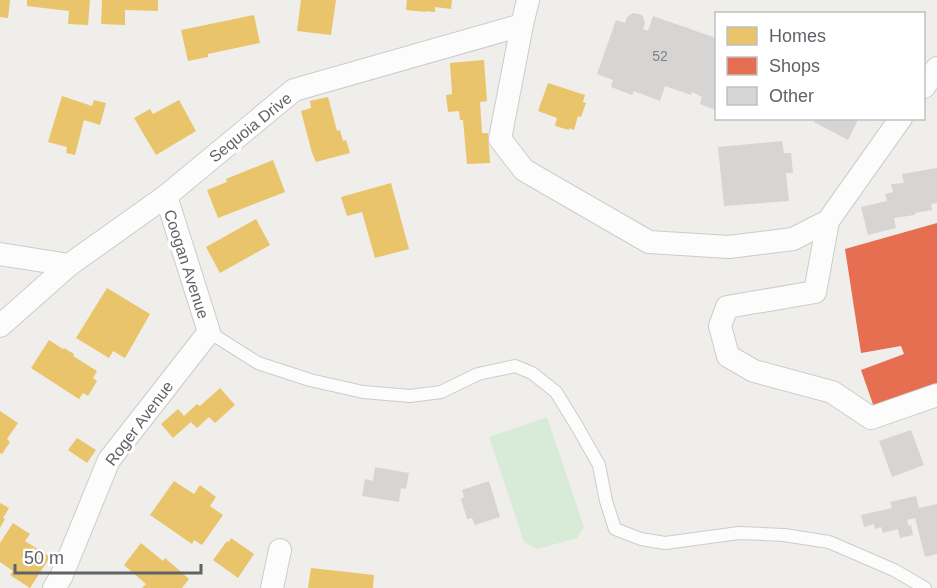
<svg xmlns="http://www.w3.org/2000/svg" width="937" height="588" font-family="Helvetica,sans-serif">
<rect width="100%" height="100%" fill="#efeeea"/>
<polygon fill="#d8ebd6" points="547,417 584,527 577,538 538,549 524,542 489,437"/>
<g fill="#e9c46a">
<polygon points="0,0 10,0 8,18 0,17"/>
<polygon points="27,0 90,0 88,25 68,24 69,11 27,6"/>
<polygon points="102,0 158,0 158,11 125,10 125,25 101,24"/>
<polygon points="301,0 336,0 331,35 297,31"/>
<polygon points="407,0 452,0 451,9 435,7 435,12 426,11 426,12 406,10"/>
<polygon points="254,15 260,43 208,54 208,57 188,61 181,30"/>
<polygon points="484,60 487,101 480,102 482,133 488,133 490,163 467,164 463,120 460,120 459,111 448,112 446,95 452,94 450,63"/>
<polygon points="548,83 585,95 583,102 586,103 581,117 578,116 574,130 569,128 569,130 555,126 557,118 538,111"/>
<polygon points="62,96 92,106 94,100 106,103 100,125 84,120 75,155 66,153 67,147 48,142"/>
<polygon points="328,97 337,131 340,130 343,141 346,140 350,153 316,162 312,153 301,111 311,108 310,101"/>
<polygon points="179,100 196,131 156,155 134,118 150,109 153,114"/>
<polygon points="273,160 285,192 218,218 207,190 227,182 226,179"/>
<polygon points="391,183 409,249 375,258 362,212 347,216 341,197"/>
<polygon points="256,219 270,245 220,273 206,247"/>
<polygon points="107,288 150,314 125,358 113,351 109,358 76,338"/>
<polygon points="49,340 63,349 64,348 74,354 73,356 97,371 93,378 97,381 88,396 83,393 79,399 31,368"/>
<polygon points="220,388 235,405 215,423 209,417 197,428 191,422 173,438 161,424 178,409 184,416 197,404 200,406"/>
<polygon points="0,411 18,423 7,439 10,442 2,454 0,453"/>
<polygon points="77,438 96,450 87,463 68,450"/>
<polygon points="174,481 194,494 200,485 216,497 210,506 223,515 202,545 194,540 192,544 150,515"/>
<polygon points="0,503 9,508 3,518 5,519 0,528"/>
<polygon points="13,523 30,534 25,541 50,557 30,588 10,575 13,571 0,562 0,543"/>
<polygon points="231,538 254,554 238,578 213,560 227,541 229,542"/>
<polygon points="141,543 163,561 165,558 189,579 182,588 142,588 146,584 124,565"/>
<polygon points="311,568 374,575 373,588 308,588"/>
</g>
<polygon fill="#e76f51" points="937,223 937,385 875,410 861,370 904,354 901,346 861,353 845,249"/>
<g fill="#d6d5d3">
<polygon points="633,13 642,15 645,22 643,29 648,31 653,16 716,38 716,110 700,104 702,97 692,92 691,95 665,86 660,101 634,91 632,95 611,87 613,80 597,74 616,20 625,23 627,17"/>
<polygon points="815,118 859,118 848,140 814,122"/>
<polygon points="782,141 784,153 791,153 793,173 786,173 789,201 724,206 718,147"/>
<polygon points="937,168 937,203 931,204 932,210 915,213 915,215 894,218 896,228 868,235 861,207 887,201 885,194 893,192 891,184 904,183 902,174"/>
<polygon points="911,430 924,465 892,477 879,441"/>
<polygon points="375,467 409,473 406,489 401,488 399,502 362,496 365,479 373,481"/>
<polygon points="489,481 500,517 475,525 472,518 467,519 461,499 464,497 462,490"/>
<polygon points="916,496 919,508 937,504 937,554 925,557 915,518 907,520 909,526 911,525 913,535 900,538 898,529 883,533 881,527 875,529 874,524 864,527 861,515 892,508 890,502"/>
</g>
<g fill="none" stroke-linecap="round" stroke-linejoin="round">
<g stroke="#cbcccc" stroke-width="14">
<polyline id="lane" points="209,332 258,363 310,380 363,392 410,396 441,392 478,374 515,366 532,373 556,392 578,428 599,465 606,501 615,529 641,539 665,543 739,533 784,535 829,542 894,570 925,588"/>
</g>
<g stroke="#cbcccc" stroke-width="24">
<g id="street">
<polyline points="522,25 500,139 524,170 649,242 729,247 793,239 828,221 901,118"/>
<polyline points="924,87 937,68"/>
<polyline points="828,221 815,292 727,307 720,326 728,356 754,371 832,392 871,418 937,395"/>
<polyline points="0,254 69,265"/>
<polyline points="0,326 69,265 166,196 294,90 522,25 528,0"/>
<polyline points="54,588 61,577 109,460 209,332 166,196"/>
<polyline points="272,588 280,550"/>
</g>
</g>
<use href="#lane" stroke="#fdfcfc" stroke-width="12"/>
<use href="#street" stroke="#fdfcfc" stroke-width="22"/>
</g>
<g text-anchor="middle" stroke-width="6" stroke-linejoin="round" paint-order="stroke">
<g font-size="14" fill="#7e8184">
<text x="660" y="61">52</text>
</g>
<g font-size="16" fill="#5f6368" stroke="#fff">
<text transform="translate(250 127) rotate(-39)" y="6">Sequoia Drive</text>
<text transform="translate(187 264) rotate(72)" y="6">Coogan Avenue</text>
<text transform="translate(139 423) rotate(-53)" y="6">Roger Avenue</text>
</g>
</g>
<rect x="715" y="12" width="210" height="108" fill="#ffffff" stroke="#bfc1c3" stroke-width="1.5"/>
<rect x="727" y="27" width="30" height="18" fill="#e9c46a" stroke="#bfc1c3" stroke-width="1.5"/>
<text x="769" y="42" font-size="18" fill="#5f6368">Homes</text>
<rect x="727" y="57" width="30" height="18" fill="#e76f51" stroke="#bfc1c3" stroke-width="1.5"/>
<text x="769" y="72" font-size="18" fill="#5f6368">Shops</text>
<rect x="727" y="87" width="30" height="18" fill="#d6d5d3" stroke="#bfc1c3" stroke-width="1.5"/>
<text x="769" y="102" font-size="18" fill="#5f6368">Other</text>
<path d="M15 564v9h186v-9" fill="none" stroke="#5f6368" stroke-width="3"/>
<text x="24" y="564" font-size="18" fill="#5f6368" stroke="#ffffff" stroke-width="4.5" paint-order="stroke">50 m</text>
</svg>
